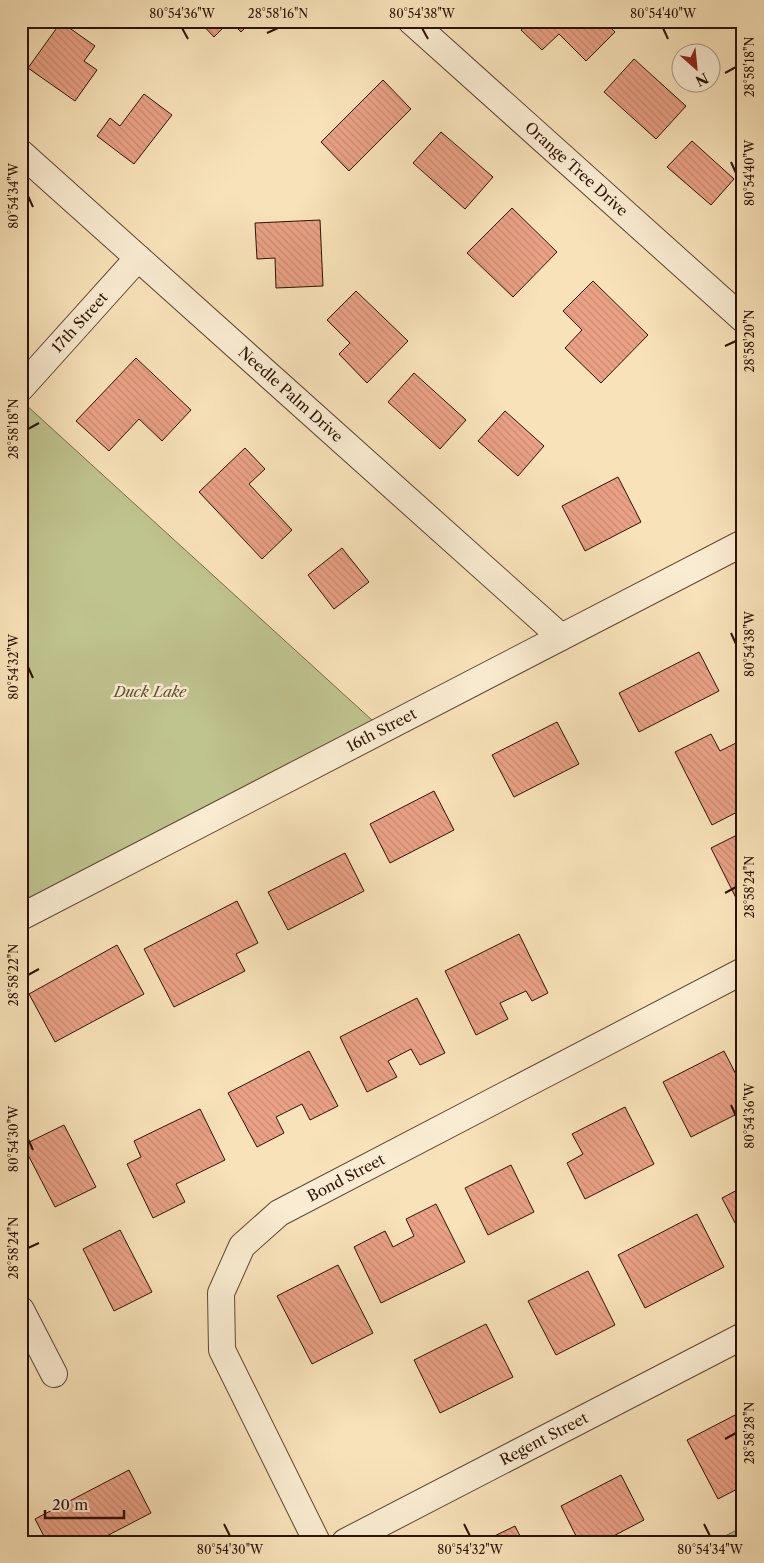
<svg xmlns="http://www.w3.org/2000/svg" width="764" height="1563" font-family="'Libre Caslon Text',serif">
<defs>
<pattern id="forest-firs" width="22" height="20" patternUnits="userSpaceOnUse" patternTransform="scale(1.25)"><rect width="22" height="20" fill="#bfc38e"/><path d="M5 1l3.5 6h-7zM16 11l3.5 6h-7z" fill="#a4a779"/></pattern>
<pattern id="building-back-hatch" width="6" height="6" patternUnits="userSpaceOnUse" patternTransform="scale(1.25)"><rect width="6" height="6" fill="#eaa186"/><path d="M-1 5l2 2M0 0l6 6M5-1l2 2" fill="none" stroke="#c98a72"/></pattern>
</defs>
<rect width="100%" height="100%" fill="#f8e2b9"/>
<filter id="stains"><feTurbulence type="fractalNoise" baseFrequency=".004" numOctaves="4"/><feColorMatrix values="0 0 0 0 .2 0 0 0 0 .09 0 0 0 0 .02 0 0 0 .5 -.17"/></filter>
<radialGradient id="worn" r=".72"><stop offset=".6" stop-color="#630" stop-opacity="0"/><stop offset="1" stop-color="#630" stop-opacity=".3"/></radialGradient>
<polygon fill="#bfc38e" stroke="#766b49" points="25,404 373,721 21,904 21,408"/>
<polygon fill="url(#forest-firs)" stroke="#766b49" points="743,1527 743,1542 713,1542"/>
<g fill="url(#building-back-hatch)" stroke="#2c1304">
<polygon points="199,21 230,21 214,37"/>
<polygon points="230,21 252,21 241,32"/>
<polygon points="530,21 604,21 615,32 586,61 559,34 542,50 521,30"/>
<polygon points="61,22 95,46 84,61 97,70 75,101 28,68"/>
<polygon points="634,59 686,106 656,139 604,92"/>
<polygon points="383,80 411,109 349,171 321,142"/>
<polygon points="144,94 172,115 134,164 97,136 110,118 120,126"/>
<polygon points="441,132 493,177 465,209 413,163"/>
<polygon points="692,141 734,179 711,205 667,167"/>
<polygon points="512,208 557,252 513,297 467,253"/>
<polygon points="320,220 323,286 276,288 275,258 257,259 255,223"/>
<polygon points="593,281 648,335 601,383 565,348 582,330 563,311"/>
<polygon points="356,291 408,341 367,383 339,354 350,343 327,320"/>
<polygon points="136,358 191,410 162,441 139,419 109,451 76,421"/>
<polygon points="414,373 466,420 440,449 388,402"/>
<polygon points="505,411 544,446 518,476 478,441"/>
<polygon points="245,448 265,469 249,484 292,530 262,559 199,492"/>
<polygon points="618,477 641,522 585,551 562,506"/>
<polygon points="342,548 369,582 334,609 308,575"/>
<polygon points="699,652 719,691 639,732 619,693"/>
<polygon points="557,722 579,764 514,797 492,755"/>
<polygon points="711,734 720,751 738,742 743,751 743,786 739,788 743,796 743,809 712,825 675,752"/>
<polygon points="434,791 454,830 390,863 370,824"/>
<polygon points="743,832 743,912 711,848"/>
<polygon points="345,853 364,891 288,930 268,892"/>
<polygon points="237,901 258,943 236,954 245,971 174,1007 144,949"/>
<polygon points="519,934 548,993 532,1001 526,991 500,1003 508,1019 476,1035 445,971"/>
<polygon points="117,945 144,994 55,1042 29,994"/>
<polygon points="417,998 445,1053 420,1065 411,1049 388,1061 397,1077 367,1092 340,1037"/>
<polygon points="309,1051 338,1106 310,1120 302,1104 276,1117 284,1133 257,1147 228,1093"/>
<polygon points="724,1051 743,1088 743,1111 691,1137 663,1082"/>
<polygon points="625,1107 654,1164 585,1199 567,1163 583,1154 572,1134"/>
<polygon points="200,1109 225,1160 176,1184 185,1202 153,1218 127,1164 141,1157 134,1141"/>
<polygon points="64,1125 96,1187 55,1207 23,1145"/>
<polygon points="511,1165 534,1212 488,1235 465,1188"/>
<polygon points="743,1187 743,1238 722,1198"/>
<polygon points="436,1204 465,1262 381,1303 354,1247 385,1231 393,1247 414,1236 406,1219"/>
<polygon points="697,1214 724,1267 645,1308 618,1255"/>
<polygon points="120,1230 152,1292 114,1311 83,1249"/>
<polygon points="338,1265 373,1333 312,1364 277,1296"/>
<polygon points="588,1271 615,1325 556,1355 528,1301"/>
<polygon points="486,1324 513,1377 440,1413 414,1360"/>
<polygon points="737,1414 743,1425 743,1486 718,1499 687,1440"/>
<polygon points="129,1470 151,1513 95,1542 47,1542 35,1519"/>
<polygon points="621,1475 644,1520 602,1542 579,1542 561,1506"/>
<polygon points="515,1526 523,1542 482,1542"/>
</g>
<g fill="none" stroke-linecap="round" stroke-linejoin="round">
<g stroke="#5f4731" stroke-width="28">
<g id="minor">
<path id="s1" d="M 411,21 L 743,319"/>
<path id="s2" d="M 21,153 L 561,637"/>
<path id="s3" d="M 21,388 L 138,258"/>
<path id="s4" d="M 21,917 L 743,543"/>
<polyline points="21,1310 54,1374"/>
<path id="s5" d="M 317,1542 L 222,1350 L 221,1293 L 242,1246 L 279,1213 L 743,971"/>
<path id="s6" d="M 345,1542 L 743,1336"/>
</g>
</g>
<use href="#minor" stroke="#faecd2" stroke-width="26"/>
</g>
<path fill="none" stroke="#2c1304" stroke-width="2" d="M 182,28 L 188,39M 422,28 L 428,39M 663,28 L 668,39M 267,33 L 278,28M 725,73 L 736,67M 731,162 L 736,173M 28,196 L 33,207M 725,346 L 736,341M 28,429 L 39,423M 731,633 L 736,644M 28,667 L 33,678M 725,893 L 736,887M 28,975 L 39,969M 731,1105 L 736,1116M 28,1139 L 33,1150M 28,1248 L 39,1243M 725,1439 L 736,1433M 224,1524 L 230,1536M 464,1524 L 470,1536M 704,1524 L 710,1536"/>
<g text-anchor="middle" stroke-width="5" stroke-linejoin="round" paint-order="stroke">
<g font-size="15" fill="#2c1304" stroke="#faecd2">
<text dy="5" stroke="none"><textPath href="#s1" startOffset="222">Orange Tree Drive</textPath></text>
<text dy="5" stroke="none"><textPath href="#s3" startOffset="88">17th Street</textPath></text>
<text dy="5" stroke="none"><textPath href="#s2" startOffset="362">Needle Palm Drive</textPath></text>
<text dy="5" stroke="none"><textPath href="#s4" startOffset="406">16th Street</textPath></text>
<text dy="5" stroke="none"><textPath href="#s5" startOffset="448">Bond Street</textPath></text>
<text dy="5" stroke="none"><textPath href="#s6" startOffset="224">Regent Street</textPath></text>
</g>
<g font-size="15" font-style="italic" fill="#5f5134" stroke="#faecd2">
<text x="150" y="697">Duck Lake</text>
</g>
</g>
<rect width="764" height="1563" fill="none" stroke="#f8e2b9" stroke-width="55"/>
<g transform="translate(696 68) rotate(153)"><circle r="24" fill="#faecd2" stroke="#a89580"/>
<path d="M0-4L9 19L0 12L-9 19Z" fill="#8f2418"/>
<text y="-8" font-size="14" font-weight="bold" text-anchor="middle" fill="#2c1304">N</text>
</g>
<path d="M45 1510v8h79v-8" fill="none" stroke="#2c1304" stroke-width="2.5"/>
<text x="52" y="1510" font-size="15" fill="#2c1304" stroke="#faecd2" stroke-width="4" paint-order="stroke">20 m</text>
<rect x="28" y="28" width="708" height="1508" fill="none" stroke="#2c1304" stroke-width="2"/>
<g font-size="12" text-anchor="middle" fill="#2c1304">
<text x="182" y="18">80°54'36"W</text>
<text x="278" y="18">28°58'16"N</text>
<text x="422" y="18">80°54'38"W</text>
<text x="663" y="18">80°54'40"W</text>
<text transform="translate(750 67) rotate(-90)" y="4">28°58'18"N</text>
<text transform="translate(750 173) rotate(-90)" y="4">80°54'40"W</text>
<text transform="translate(14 196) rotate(-90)" y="4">80°54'34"W</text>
<text transform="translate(750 341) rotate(-90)" y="4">28°58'20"N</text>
<text transform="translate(14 429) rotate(-90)" y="4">28°58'18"N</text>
<text transform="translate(750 644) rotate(-90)" y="4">80°54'38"W</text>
<text transform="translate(14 667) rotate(-90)" y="4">80°54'32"W</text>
<text transform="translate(750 887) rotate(-90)" y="4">28°58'24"N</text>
<text transform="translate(14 975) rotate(-90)" y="4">28°58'22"N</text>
<text transform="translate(750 1116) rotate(-90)" y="4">80°54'36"W</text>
<text transform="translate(14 1139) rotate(-90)" y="4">80°54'30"W</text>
<text transform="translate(14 1248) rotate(-90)" y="4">28°58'24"N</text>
<text transform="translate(750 1433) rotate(-90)" y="4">28°58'28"N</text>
<text x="230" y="1554">80°54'30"W</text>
<text x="470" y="1554">80°54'32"W</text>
<text x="710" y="1554">80°54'34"W</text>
</g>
<rect width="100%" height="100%" filter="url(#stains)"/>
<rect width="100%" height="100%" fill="url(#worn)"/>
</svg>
